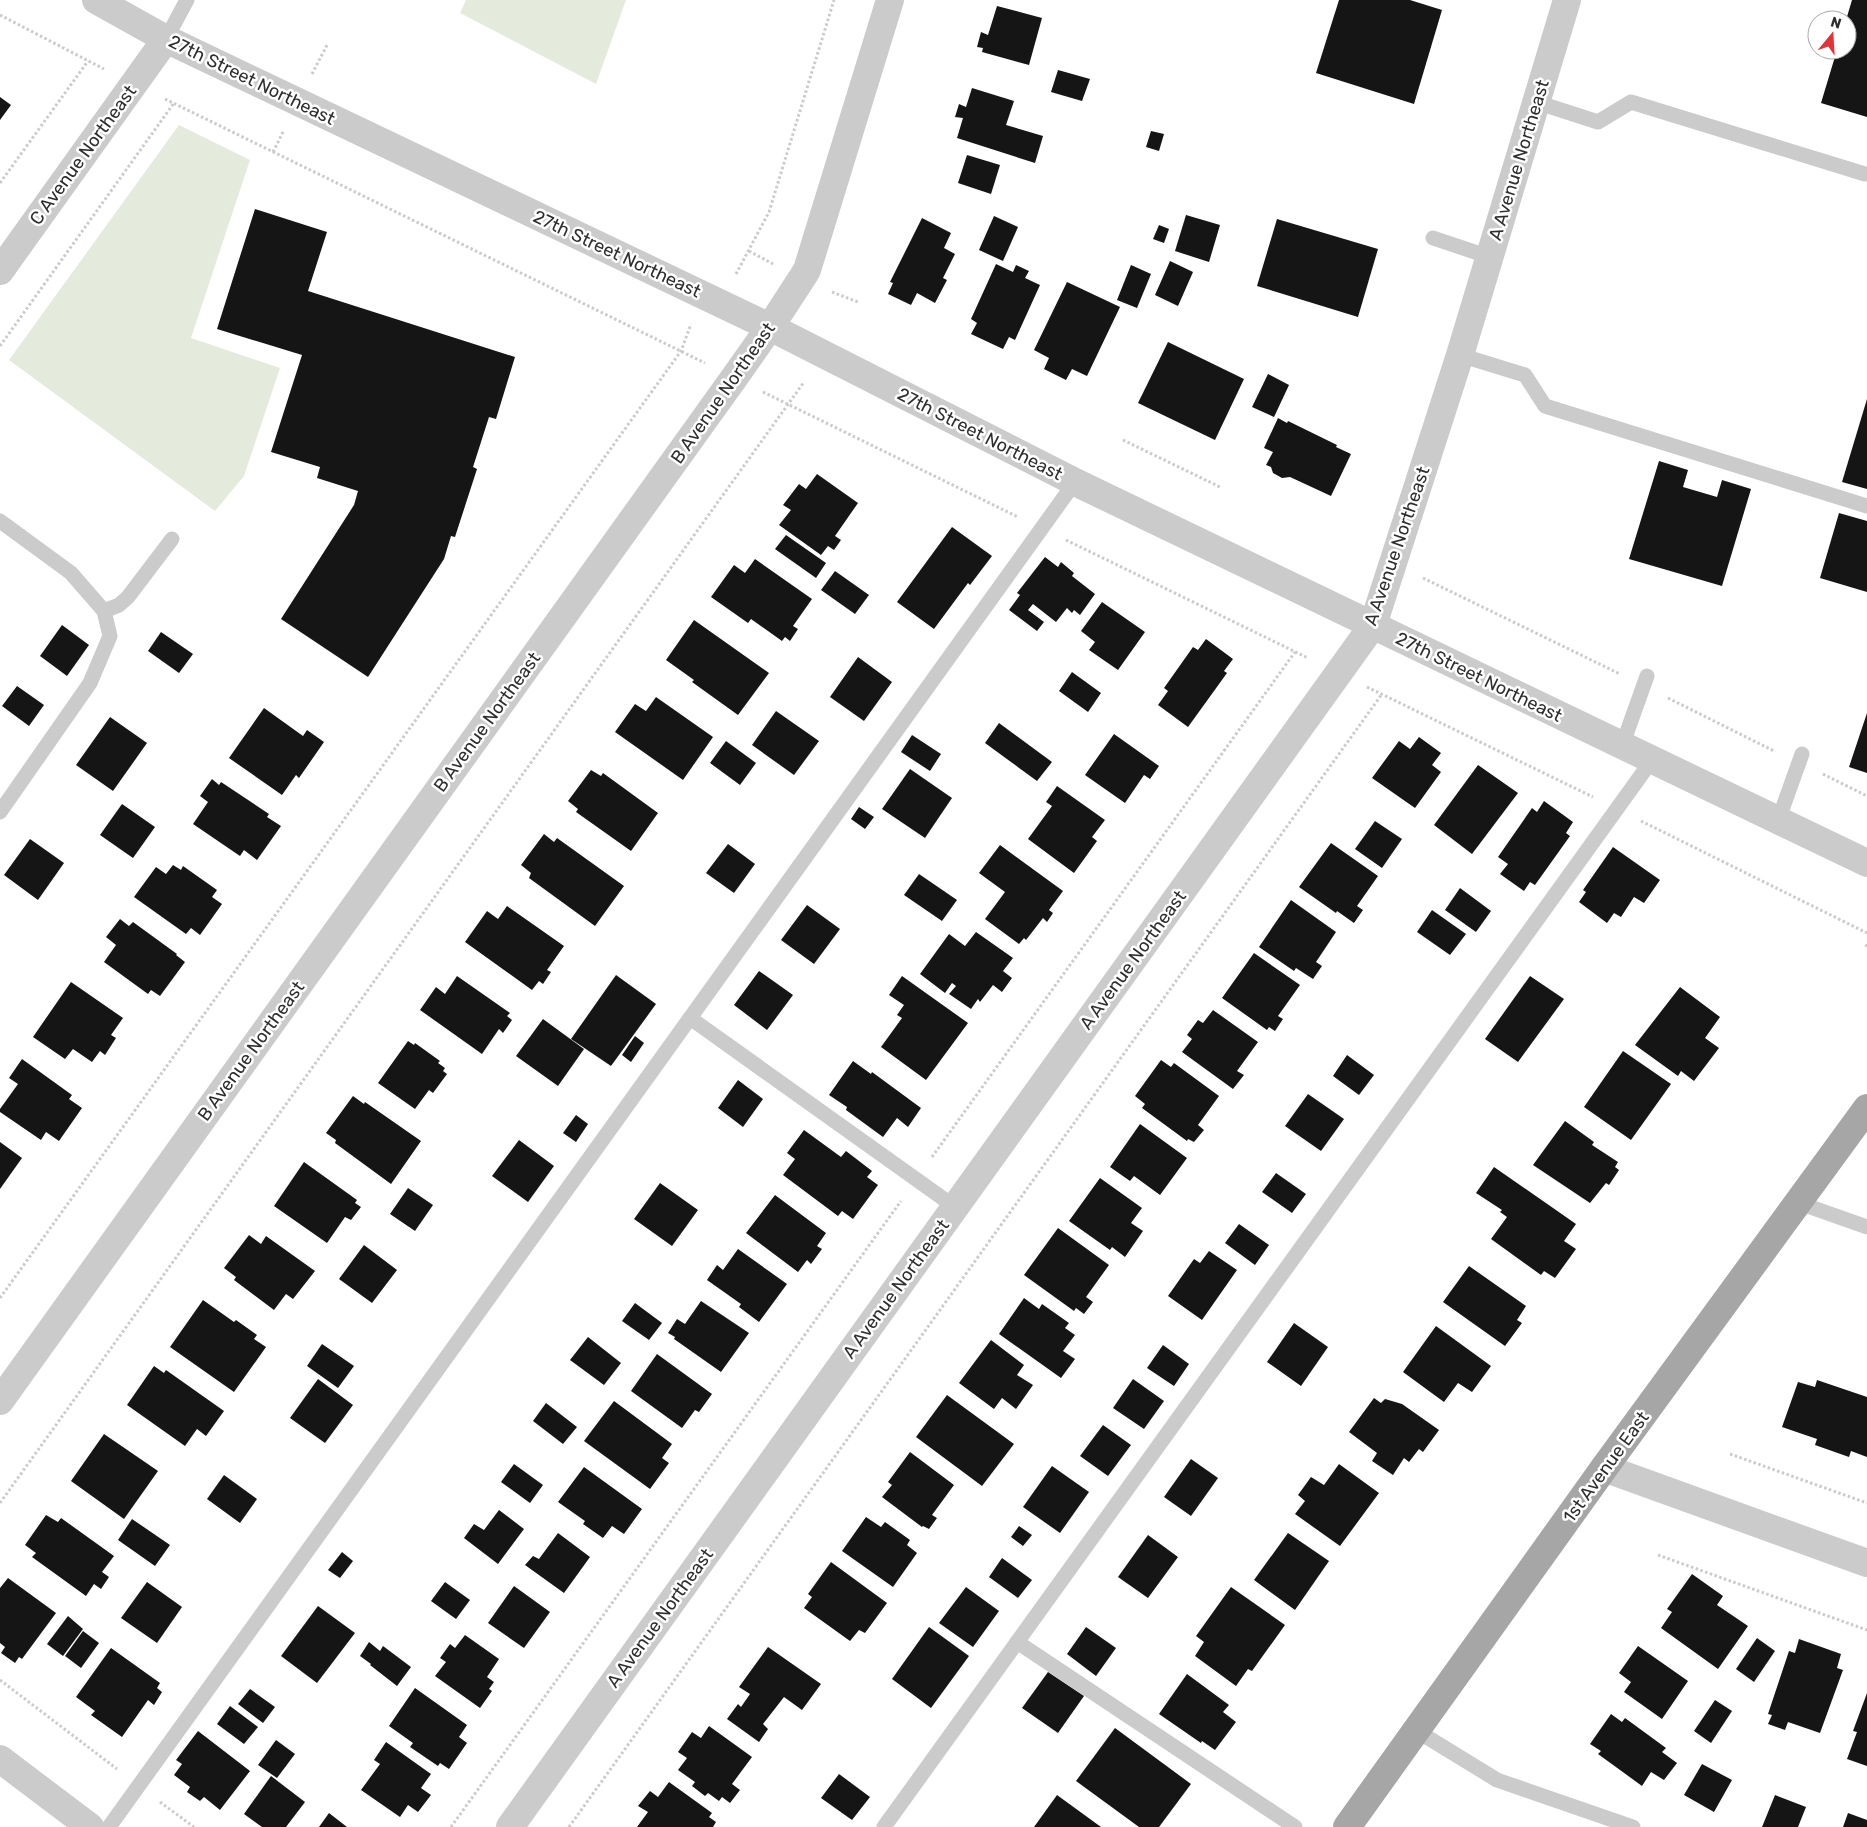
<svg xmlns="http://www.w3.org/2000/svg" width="1867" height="1827" font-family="Rubik,sans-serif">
<rect width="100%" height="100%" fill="#fff"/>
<g fill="#e4ebdc">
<polygon points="466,0 626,0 596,84 460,13"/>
<polygon points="179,125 250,160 191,338 280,368 244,476 215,511 9,360"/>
</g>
<g fill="#151515">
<polygon points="1339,0 1410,0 1442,10 1414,104 1316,73"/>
<polygon points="1852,0 1867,0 1867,117 1821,103 1837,50 1847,50 1846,20"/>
<polygon points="997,6 1042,18 1029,65 982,52 983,48 977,47 981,32 988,35"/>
<polygon points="1058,70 1090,79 1082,101 1051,92"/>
<polygon points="972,88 1014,101 1006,125 1043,136 1035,163 957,138 963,118 955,117 959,104 966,107"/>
<polygon points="0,97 11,105 0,120"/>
<polygon points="1151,131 1164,134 1159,151 1146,147"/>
<polygon points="967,155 1000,165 991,194 958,183"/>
<polygon points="255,209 327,232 308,291 515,357 496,419 489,417 473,467 477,469 455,537 451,536 444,559 368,677 281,619 354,505 358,491 317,478 320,467 271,452 302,355 217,329"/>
<polygon points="1186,215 1220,225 1209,262 1175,251"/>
<polygon points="994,216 1018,227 1003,261 979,250"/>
<polygon points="922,218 951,233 944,248 955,254 943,278 947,280 935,303 917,293 911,305 888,294 893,283 890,282"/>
<polygon points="1277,219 1378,249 1358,317 1257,286"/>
<polygon points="1159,225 1169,229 1164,243 1153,239"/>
<polygon points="1170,261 1193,272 1178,306 1155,295"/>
<polygon points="996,264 1013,272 1016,265 1029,271 1025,278 1040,285 1015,340 1009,337 1003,349 971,334 977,323 971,319"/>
<polygon points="1131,265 1151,274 1137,308 1117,300"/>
<polygon points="1067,282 1120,307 1087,376 1072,369 1066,380 1044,369 1049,358 1034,350"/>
<polygon points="1168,342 1244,379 1215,440 1138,403"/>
<polygon points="1268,374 1289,385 1274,417 1252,407"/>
<polygon points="1867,399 1867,489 1842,482"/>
<polygon points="1278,418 1287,423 1288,421 1337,445 1336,447 1351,454 1331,496 1290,477 1282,478 1273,473 1271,467 1266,465 1273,452 1264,448"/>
<polygon points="1659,461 1688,470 1683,487 1717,497 1722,480 1751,489 1722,586 1629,559"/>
<polygon points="817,474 858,503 835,536 841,540 834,550 828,546 821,555 779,525 791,510 783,505 799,484 806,489"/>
<polygon points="1839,513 1867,521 1867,592 1820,578"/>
<polygon points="952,527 992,556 970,585 968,583 934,629 897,602"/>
<polygon points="786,535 826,563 816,578 775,549"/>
<polygon points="1045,557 1058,567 1061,562 1074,573 1072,576 1095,594 1080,615 1074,610 1072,613 1067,608 1056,622 1033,604 1028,610 1044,622 1037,631 1009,610 1020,595 1017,593"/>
<polygon points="755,559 812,599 793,626 798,629 790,641 785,637 782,641 751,619 748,623 711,597 734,565 745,573"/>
<polygon points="835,571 869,595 855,614 821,590"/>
<polygon points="1102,602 1145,632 1118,670 1089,650 1095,642 1081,631"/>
<polygon points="694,620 769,673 738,715 692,682 694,680 666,660"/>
<polygon points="62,625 89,645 67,676 40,656"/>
<polygon points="161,632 193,654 179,673 148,651"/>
<polygon points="1206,639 1233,659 1224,671 1227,673 1188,727 1158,705 1168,691 1164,688 1193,647 1198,650"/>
<polygon points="858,657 892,682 864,721 830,697"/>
<polygon points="1072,672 1101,693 1088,712 1059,691"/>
<polygon points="17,686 44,705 29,726 2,706"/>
<polygon points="656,697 713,737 683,780 615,732 635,704 646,711"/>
<polygon points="264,708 303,736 307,730 324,742 299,778 296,775 282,795 229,758"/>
<polygon points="776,711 819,741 794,775 752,745"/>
<polygon points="1867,713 1867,773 1849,767"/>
<polygon points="110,717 147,743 113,791 76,765"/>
<polygon points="999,723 1052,762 1037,781 985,743"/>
<polygon points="1114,734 1159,766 1150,779 1144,775 1125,803 1085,775"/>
<polygon points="912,735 941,754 930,771 901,752"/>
<polygon points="1419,737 1441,753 1432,765 1441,772 1415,808 1372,778 1399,741 1410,749"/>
<polygon points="726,741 756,763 740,785 710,763"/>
<polygon points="1478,765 1518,793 1472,854 1434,825"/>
<polygon points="910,769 952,798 925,838 882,809"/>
<polygon points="591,770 601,776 603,773 658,813 631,851 576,812 578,809 568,801"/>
<polygon points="212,779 219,785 221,782 269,814 267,817 281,826 257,860 244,850 240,856 193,824 208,802 200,796"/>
<polygon points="1057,786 1105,820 1092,837 1097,841 1074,873 1028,839 1052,806 1046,802"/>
<polygon points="1544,801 1573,822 1566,833 1570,836 1535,885 1530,882 1524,891 1500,874 1508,864 1498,857 1532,808 1537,812"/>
<polygon points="122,804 155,827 133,858 100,835"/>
<polygon points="859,807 874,817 865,829 851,819"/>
<polygon points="1375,821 1402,839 1382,868 1355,849"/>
<polygon points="544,834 554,842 557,838 624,886 595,926 529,878 531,873 521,865"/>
<polygon points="30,839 64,863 38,900 4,875"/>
<polygon points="1331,843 1378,876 1357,906 1363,910 1354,923 1337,911 1336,913 1299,887"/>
<polygon points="728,844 755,864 734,893 706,873"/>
<polygon points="1000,845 1063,891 1049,910 1053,913 1047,922 1043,918 1026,940 1024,938 1019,944 985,919 1005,892 979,873"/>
<polygon points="1613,847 1660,880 1644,903 1634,897 1621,917 1614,913 1607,923 1579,902 1586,892 1583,890"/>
<polygon points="173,865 181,870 183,866 217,890 212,897 222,904 200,935 191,928 186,934 134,897 156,867 166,874"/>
<polygon points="919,874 957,900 942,921 904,895"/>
<polygon points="1460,888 1491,911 1476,932 1445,910"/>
<polygon points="1291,900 1336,932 1316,962 1322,966 1313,979 1296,968 1294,971 1259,947"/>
<polygon points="807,905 840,929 814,964 781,940"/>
<polygon points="507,906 564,946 547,970 551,972 543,984 539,981 532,990 465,942 487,911 498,919"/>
<polygon points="1432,910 1466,934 1450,955 1417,932"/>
<polygon points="120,919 129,926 133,922 177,954 176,955 185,962 160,996 151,990 148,994 104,962 116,945 106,937"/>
<polygon points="976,932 1013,958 1003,971 1012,978 1002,992 993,985 980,1002 978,999 971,1009 949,994 956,986 952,983 945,993 920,974 949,934 965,946"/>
<polygon points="1254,953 1300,985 1278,1016 1283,1019 1275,1031 1269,1027 1267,1030 1222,998"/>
<polygon points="759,971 793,995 767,1030 734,1005"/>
<polygon points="616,975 656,1004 611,1066 571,1039"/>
<polygon points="457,976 510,1013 507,1016 512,1020 503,1033 499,1029 482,1054 420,1010 436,987 445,994"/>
<polygon points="902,976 968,1023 926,1080 881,1047 902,1018 897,1015 904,1005 889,995"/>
<polygon points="1530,976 1564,999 1518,1062 1485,1039"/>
<polygon points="71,982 123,1018 111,1035 116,1038 105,1055 100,1051 92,1062 73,1049 65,1059 33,1037"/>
<polygon points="1680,987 1720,1017 1705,1038 1719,1048 1694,1081 1681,1071 1678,1076 1635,1045"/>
<polygon points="1213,1010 1258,1042 1237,1071 1244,1075 1233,1089 1182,1052 1192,1039 1187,1035 1198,1020 1203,1023"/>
<polygon points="543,1019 584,1049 558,1086 516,1056"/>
<polygon points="635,1036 644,1043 631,1062 622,1055"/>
<polygon points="408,1041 414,1045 415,1043 440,1061 438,1063 445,1068 443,1071 447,1074 433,1093 429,1090 415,1109 378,1083"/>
<polygon points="1623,1051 1671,1084 1631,1140 1584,1107"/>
<polygon points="1347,1055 1374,1075 1359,1095 1333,1076"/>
<polygon points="22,1059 72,1095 69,1099 82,1108 59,1141 46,1132 41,1140 0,1112 0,1109 18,1084 9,1078"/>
<polygon points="1161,1060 1171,1067 1174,1063 1219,1096 1198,1125 1204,1130 1194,1142 1188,1139 1187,1141 1142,1108 1145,1104 1135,1096"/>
<polygon points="853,1061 871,1074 872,1072 921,1108 908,1127 897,1118 883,1137 846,1110 847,1107 829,1095"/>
<polygon points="738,1080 763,1099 743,1127 718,1108"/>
<polygon points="1308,1094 1344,1119 1321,1151 1285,1126"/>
<polygon points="353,1096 364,1104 365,1102 421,1141 391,1184 335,1143 336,1140 326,1133"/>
<polygon points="576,1115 588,1124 576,1142 563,1133"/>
<polygon points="1565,1121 1594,1142 1592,1145 1618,1162 1615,1167 1619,1170 1609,1185 1606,1183 1590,1203 1533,1165"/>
<polygon points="1140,1124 1187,1158 1160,1195 1134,1176 1130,1181 1110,1167"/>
<polygon points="804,1130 841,1157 846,1151 872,1171 867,1177 878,1185 853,1219 842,1211 838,1216 783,1175 795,1159 787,1153"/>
<polygon points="519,1140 554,1166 528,1202 492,1176"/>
<polygon points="0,1142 22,1158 0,1189"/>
<polygon points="304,1162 357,1200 355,1203 361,1207 351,1220 345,1217 327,1243 274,1206"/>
<polygon points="1494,1167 1576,1224 1564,1241 1576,1249 1555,1278 1544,1271 1541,1275 1491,1239 1507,1217 1500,1212 1502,1210 1476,1193"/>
<polygon points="1276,1173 1306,1194 1292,1213 1262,1192"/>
<polygon points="1100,1178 1142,1208 1131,1223 1143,1231 1125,1257 1112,1247 1110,1250 1069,1221"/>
<polygon points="660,1183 698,1210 672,1246 634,1219"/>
<polygon points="408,1188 433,1205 415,1231 390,1214"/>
<polygon points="775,1195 826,1233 817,1246 822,1249 811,1264 807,1260 798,1272 746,1233"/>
<polygon points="1239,1224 1269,1245 1255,1265 1225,1243"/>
<polygon points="1058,1228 1109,1265 1086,1297 1093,1302 1084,1314 1076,1308 1074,1311 1024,1275"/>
<polygon points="249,1235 261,1244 266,1236 315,1271 293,1299 286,1294 274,1310 234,1280 236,1277 224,1268"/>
<polygon points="364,1245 397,1270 372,1303 339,1279"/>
<polygon points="738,1249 787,1284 759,1322 739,1307 741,1304 707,1280 717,1265 723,1270"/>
<polygon points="1209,1251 1237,1270 1202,1320 1168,1296 1194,1259 1200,1263"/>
<polygon points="1469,1266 1526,1306 1517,1320 1522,1323 1505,1346 1443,1302"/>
<polygon points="1024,1298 1039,1309 1042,1304 1069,1323 1065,1328 1075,1335 1063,1351 1075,1359 1061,1378 999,1334"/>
<polygon points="203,1300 234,1322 236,1320 257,1335 254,1339 266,1347 234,1392 170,1347"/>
<polygon points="701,1301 749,1333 721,1372 674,1339 675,1337 668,1333 677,1319 685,1324"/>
<polygon points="635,1303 662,1323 649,1340 622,1321"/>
<polygon points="1294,1323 1328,1347 1301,1386 1267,1362"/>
<polygon points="1436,1326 1491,1366 1472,1392 1458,1383 1444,1402 1403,1372"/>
<polygon points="588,1337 621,1363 604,1385 570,1360"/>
<polygon points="991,1340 1024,1365 1017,1375 1033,1385 1016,1409 1002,1398 994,1409 959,1383"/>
<polygon points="322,1344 354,1366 338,1388 307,1366"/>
<polygon points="1163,1345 1189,1364 1174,1386 1147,1368"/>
<polygon points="657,1354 712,1394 699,1412 695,1410 682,1428 631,1391"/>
<polygon points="154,1366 164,1373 166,1370 224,1411 206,1436 197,1429 185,1446 127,1405"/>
<polygon points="318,1379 353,1405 325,1443 290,1418"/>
<polygon points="1133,1379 1164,1401 1144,1429 1113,1408"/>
<polygon points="1817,1380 1867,1397 1867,1457 1851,1451 1849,1457 1815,1445 1817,1439 1782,1427 1798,1382 1815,1387"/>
<polygon points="947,1395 1014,1444 982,1486 916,1437"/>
<polygon points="1374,1398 1381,1403 1385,1399 1402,1404 1439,1430 1423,1452 1419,1449 1409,1462 1404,1458 1393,1475 1372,1461 1377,1453 1349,1432"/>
<polygon points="614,1401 672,1444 662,1458 669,1463 650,1489 584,1441"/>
<polygon points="546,1403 577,1427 563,1444 533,1421"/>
<polygon points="1103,1425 1131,1445 1108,1476 1080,1456"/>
<polygon points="104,1434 158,1471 124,1519 71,1481"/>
<polygon points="910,1452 954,1485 932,1515 937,1518 929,1529 923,1526 922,1527 882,1497 892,1485 888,1482"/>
<polygon points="1191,1459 1218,1478 1191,1516 1164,1497"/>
<polygon points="514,1464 543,1485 530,1503 501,1482"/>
<polygon points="1339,1464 1379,1493 1340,1546 1295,1514 1305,1501 1298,1495 1311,1477 1324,1485"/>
<polygon points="1052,1466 1089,1492 1060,1533 1023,1507"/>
<polygon points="584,1467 642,1509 624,1534 612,1526 603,1538 583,1524 585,1521 558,1502"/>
<polygon points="224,1475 257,1499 240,1523 207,1499"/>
<polygon points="499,1510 524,1529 498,1564 464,1538 474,1524 484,1530"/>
<polygon points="46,1515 58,1522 61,1518 114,1556 102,1572 109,1577 101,1589 94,1584 86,1596 32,1557 36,1553 25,1545"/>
<polygon points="866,1517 881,1527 885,1522 910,1540 907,1545 917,1553 893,1587 842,1551"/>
<polygon points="132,1519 170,1545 155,1566 118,1540"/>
<polygon points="1019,1526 1032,1535 1023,1546 1011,1537"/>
<polygon points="558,1533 590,1557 564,1593 525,1565 533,1556 539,1559"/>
<polygon points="1288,1533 1329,1561 1295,1610 1254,1580"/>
<polygon points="1148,1535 1178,1557 1148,1598 1118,1577"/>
<polygon points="342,1552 353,1561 340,1578 328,1570"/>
<polygon points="1002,1558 1032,1580 1018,1598 989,1577"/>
<polygon points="831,1562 887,1603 865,1633 859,1630 850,1641 804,1608 812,1597 808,1594"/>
<polygon points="1692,1574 1723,1596 1717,1605 1748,1626 1718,1669 1661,1628 1672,1612 1667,1609"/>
<polygon points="8,1578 56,1613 22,1659 19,1657 15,1663 1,1653 5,1647 0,1643 0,1588"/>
<polygon points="147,1582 182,1607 157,1643 121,1618"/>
<polygon points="445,1582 470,1600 456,1619 431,1601"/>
<polygon points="514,1586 550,1612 524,1648 488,1623"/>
<polygon points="966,1587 999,1611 973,1647 939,1623"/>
<polygon points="1231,1587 1285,1625 1252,1671 1248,1669 1236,1686 1195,1656 1204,1642 1196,1636"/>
<polygon points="318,1606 355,1633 317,1683 281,1656"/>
<polygon points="68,1616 83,1629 63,1656 47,1644"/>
<polygon points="929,1627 969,1656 931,1708 892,1679"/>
<polygon points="1086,1627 1116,1648 1096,1676 1067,1654"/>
<polygon points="83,1631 99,1643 81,1668 65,1656"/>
<polygon points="465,1635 499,1659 487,1677 494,1682 489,1689 492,1691 480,1708 435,1676 446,1662 440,1658 450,1644 455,1648"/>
<polygon points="1757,1638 1775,1651 1754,1682 1736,1669"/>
<polygon points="1799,1639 1841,1654 1837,1668 1843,1670 1820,1733 1788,1722 1785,1730 1768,1724 1772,1715 1768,1714 1789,1651 1795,1653"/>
<polygon points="369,1642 380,1651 383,1646 411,1667 397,1686 370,1665 371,1664 360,1656"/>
<polygon points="1638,1646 1688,1681 1662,1719 1624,1692 1631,1682 1619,1673"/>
<polygon points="768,1647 821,1684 802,1710 784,1697 763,1724 768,1729 759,1742 727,1719 738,1704 741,1707 750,1694 739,1687"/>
<polygon points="111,1648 160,1683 157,1688 162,1692 154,1705 148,1700 122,1737 91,1715 95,1711 76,1697"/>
<polygon points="1048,1672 1084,1696 1058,1733 1022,1708"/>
<polygon points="1187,1674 1229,1705 1223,1712 1236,1722 1215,1750 1202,1741 1201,1743 1159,1714"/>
<polygon points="415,1688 467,1725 459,1737 467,1743 449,1769 440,1763 438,1766 410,1747 413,1743 389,1726"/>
<polygon points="250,1689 275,1707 263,1723 238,1704"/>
<polygon points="1867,1693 1867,1766 1847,1759 1857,1732 1853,1731"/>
<polygon points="1715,1700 1732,1711 1711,1743 1694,1731"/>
<polygon points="230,1706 258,1727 244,1744 217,1724"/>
<polygon points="1611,1714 1622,1722 1625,1718 1666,1748 1662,1752 1677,1763 1664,1780 1651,1772 1642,1786 1598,1754 1601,1751 1590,1744"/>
<polygon points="709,1726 752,1757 732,1784 740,1790 730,1803 722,1797 719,1801 708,1793 705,1796 692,1786 695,1782 678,1770 687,1758 678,1752 692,1732 701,1738"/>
<polygon points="1115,1728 1191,1784 1159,1827 1139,1827 1076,1781"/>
<polygon points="198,1731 250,1771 220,1810 204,1797 200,1801 187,1792 190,1787 174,1775 182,1764 176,1760"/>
<polygon points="276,1740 295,1754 277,1778 258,1765"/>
<polygon points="386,1742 431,1774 421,1788 431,1795 418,1812 408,1805 400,1817 361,1790 380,1764 374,1760"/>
<polygon points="1702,1764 1732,1780 1714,1812 1684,1795"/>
<polygon points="839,1774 870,1797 852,1820 821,1798"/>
<polygon points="271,1776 305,1802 286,1827 262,1827 244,1814"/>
<polygon points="669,1782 712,1813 709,1817 716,1822 713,1827 637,1827 648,1812 638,1806 650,1791 658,1797"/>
<polygon points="1057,1795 1101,1827 1034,1827"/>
<polygon points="1775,1795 1806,1807 1798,1827 1762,1827"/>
<polygon points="329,1813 347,1827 319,1827"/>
<polygon points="1848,1813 1867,1820 1867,1827 1843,1827"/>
</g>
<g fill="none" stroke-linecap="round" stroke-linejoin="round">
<g stroke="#cbcbcb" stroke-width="3" stroke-dasharray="2.5 2.5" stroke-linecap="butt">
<polyline points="0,15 104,69"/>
<polyline points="312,74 327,45"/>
<polyline points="165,99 705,363"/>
<polyline points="273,152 284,130"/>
<polyline points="0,183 88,61"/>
<polyline points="749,251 773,264"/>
<polyline points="736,274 769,212 834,0"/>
<polyline points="832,292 858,302"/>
<polyline points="0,346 174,103"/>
<polyline points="763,392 1018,517"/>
<polyline points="1123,440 1220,487"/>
<polyline points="1066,540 1308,658"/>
<polyline points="1423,578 1620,674"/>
<polyline points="1367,687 1593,797"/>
<polyline points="1668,698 1774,751"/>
<polyline points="1823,774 1867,796"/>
<polyline points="1641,821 1867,933"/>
<polyline points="1865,945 1867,946"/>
<polyline points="932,1157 1295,652"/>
<polyline points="0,1298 681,351 691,324"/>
<polyline points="1730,1454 1867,1503"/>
<polyline points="0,1503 804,382"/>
<polyline points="1658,1555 1867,1630"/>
<polyline points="0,1680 117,1769"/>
<polyline points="160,1802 194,1827"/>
<polyline points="451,1827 901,1201"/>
<polyline points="569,1827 1382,694"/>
</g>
<g stroke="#cbcbcb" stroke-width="15">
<polyline points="166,39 187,0"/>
<polyline points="1536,102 1598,122 1631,102 1865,174"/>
<polyline points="1433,238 1490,257"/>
<polyline points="1460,355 1525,375 1545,406 1867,506"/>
<polyline points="0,521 71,573 104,611 119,605 128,597 172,539"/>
<polyline points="1622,746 1647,676"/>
<polyline points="0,812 90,683 110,636 104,611"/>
<polyline points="1778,821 1802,754"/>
<polyline points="690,1018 955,1207"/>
<polyline points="1799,1203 1867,1227"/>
<polyline points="1017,1642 1295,1827"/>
<polyline points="1417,1731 1497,1780 1633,1827"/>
<polyline points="109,1827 1075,482"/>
<polyline points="884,1827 1652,760"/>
</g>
<g stroke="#cbcbcb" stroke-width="28">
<polyline points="96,0 166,39 770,327 1075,482 1867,863"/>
<polyline points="0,271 166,39"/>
<polyline points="0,1401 734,378 770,327 802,278 807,270 890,0"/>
<polyline points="1604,1468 1867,1563"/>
<polyline points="0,1759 90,1827"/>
<polyline points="510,1827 1373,625 1460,355 1567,0"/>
</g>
<polyline stroke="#a6a6a6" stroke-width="28" points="1347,1827 1604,1468 1867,1108"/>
</g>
<g text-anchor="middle" stroke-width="5" stroke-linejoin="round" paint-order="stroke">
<g font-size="18" fill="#2e2e2e" stroke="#fff">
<text transform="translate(252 80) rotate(26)" y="6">27th Street Northeast</text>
<text transform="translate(83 155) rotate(-54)" y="6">C Avenue Northeast</text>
<text transform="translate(1519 160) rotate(-73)" y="6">A Avenue Northeast</text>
<text transform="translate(617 254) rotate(25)" y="6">27th Street Northeast</text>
<text transform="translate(723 393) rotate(-55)" y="6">B Avenue Northeast</text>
<text transform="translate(980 434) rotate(27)" y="6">27th Street Northeast</text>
<text transform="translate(1397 546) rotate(-71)" y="6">A Avenue Northeast</text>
<text transform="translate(1479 677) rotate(26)" y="6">27th Street Northeast</text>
<text transform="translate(487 722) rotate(-54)" y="6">B Avenue Northeast</text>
<text transform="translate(1133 960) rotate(-54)" y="6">A Avenue Northeast</text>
<text transform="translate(251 1051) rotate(-54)" y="6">B Avenue Northeast</text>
<text transform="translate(896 1289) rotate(-54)" y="6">A Avenue Northeast</text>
<text transform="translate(1606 1467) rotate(-54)" y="6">1st Avenue East</text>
<text transform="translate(660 1618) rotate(-54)" y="6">A Avenue Northeast</text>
</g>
</g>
<g transform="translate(1832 35) rotate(18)"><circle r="24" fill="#ffffff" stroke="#ababab"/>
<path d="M0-4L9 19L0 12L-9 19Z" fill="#e23339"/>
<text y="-8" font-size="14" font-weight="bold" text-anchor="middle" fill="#2e2e2e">N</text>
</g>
</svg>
